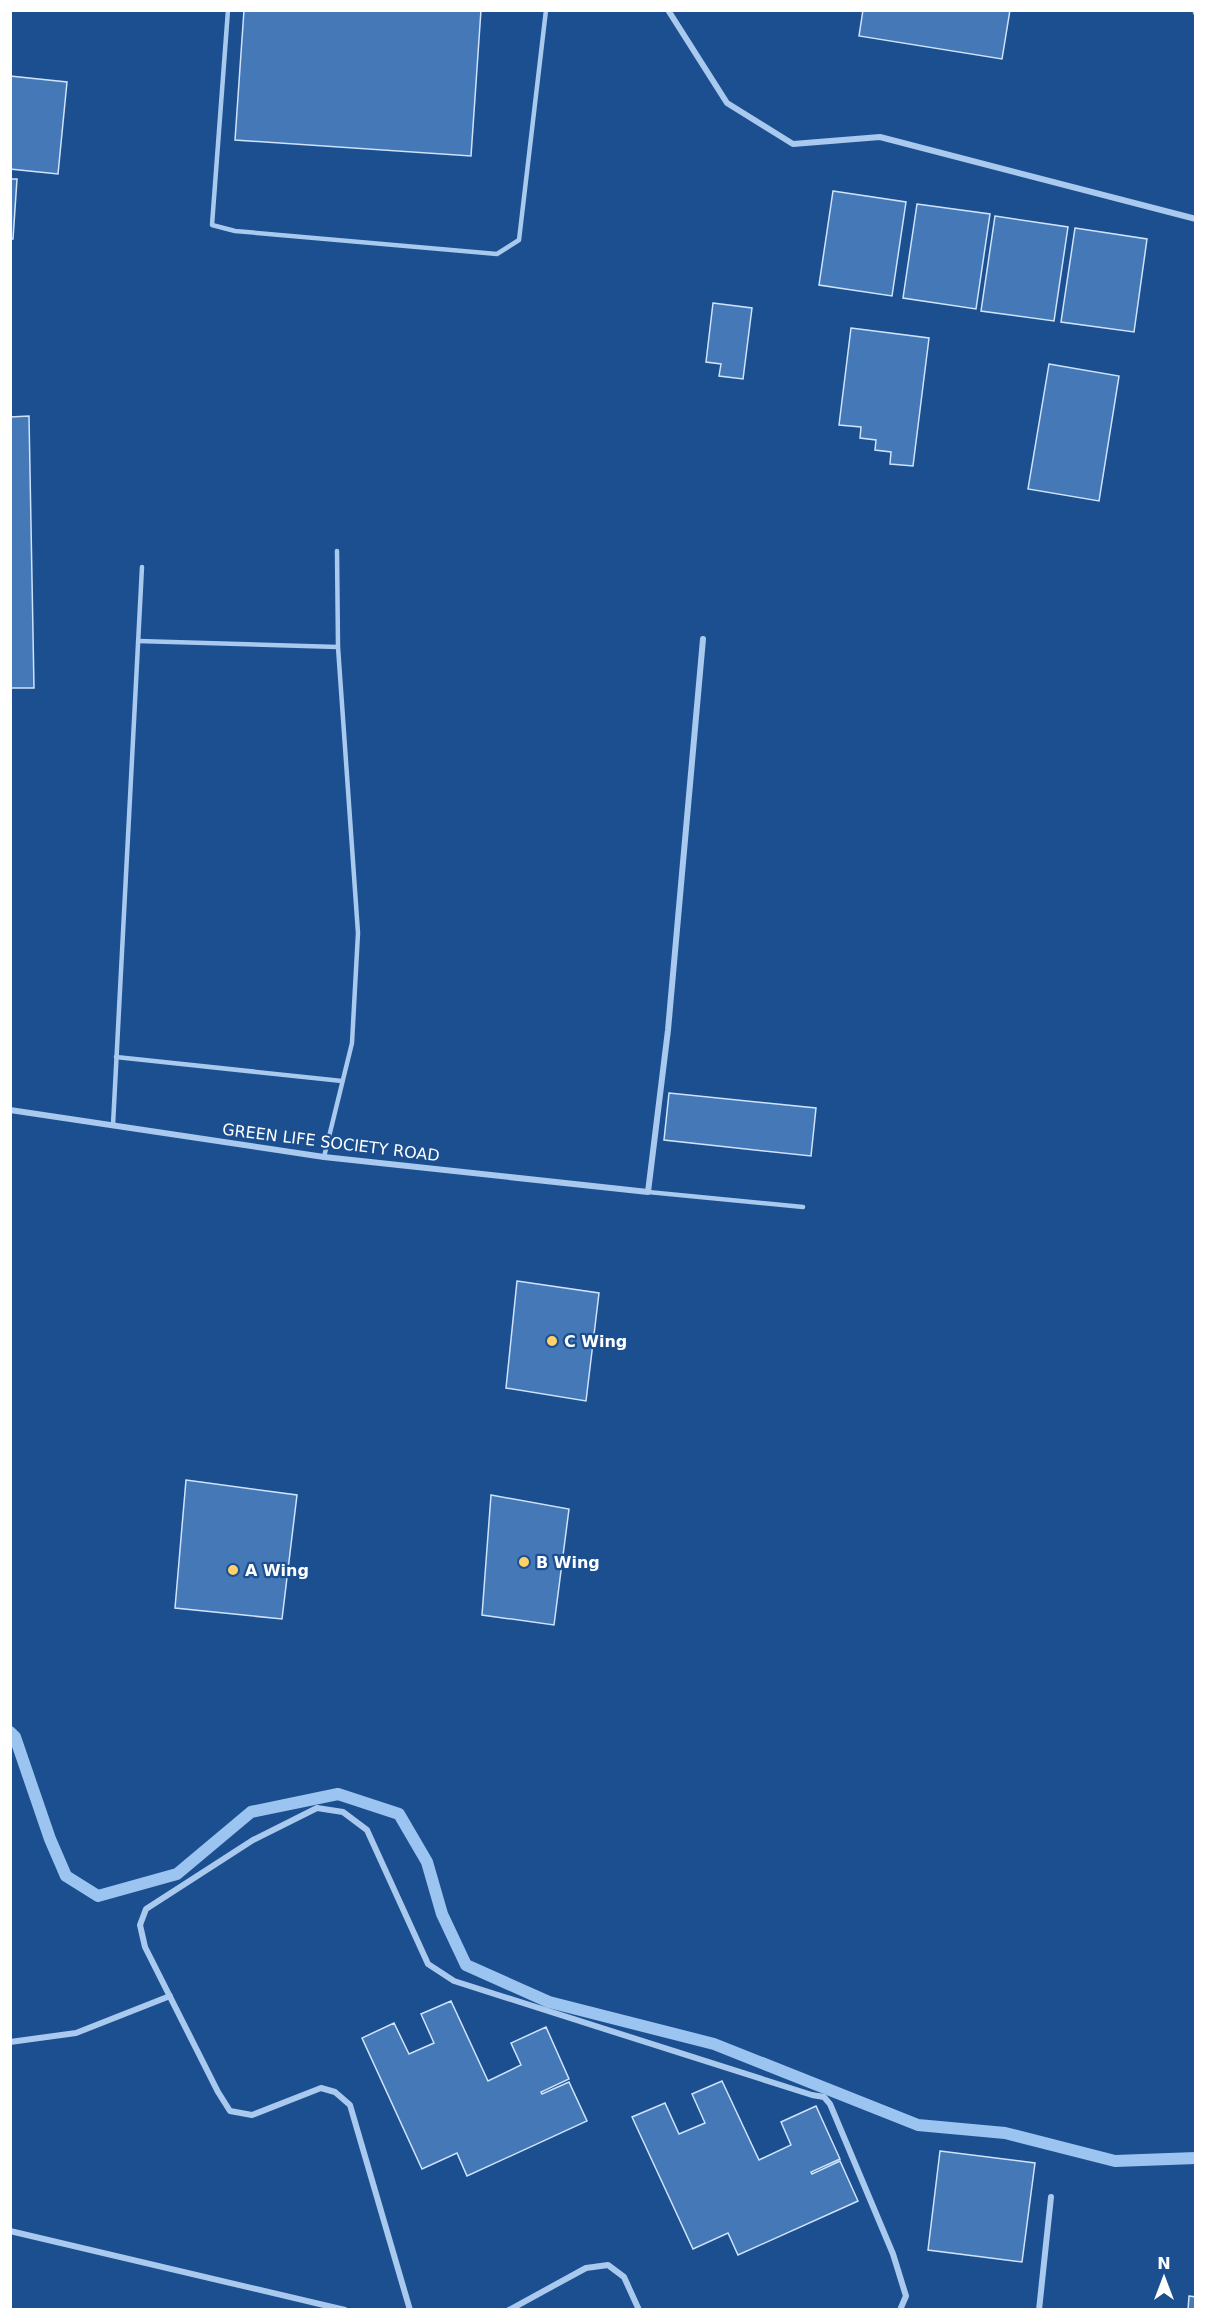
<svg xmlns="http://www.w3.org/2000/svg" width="1206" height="2320" font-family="'DejaVu Sans',sans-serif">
<rect width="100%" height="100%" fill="#1b4f8f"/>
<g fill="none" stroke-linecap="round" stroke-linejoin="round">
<polyline stroke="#9cc4f0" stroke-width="12" points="10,1732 15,1737 50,1839 66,1876 98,1896 177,1874 251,1812 338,1794 399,1814 427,1862 442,1914 466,1965 549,2002 714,2044 918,2125 1005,2133 1115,2161 1196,2158"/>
</g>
<g fill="#4478b7" stroke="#cfe3fa" stroke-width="1.5">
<polygon points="244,10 481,10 471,156 235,140"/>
<polygon points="863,10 1010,10 1002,59 859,36"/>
<polygon points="10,76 67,82 58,174 10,169"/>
<polygon points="10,179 17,179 13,239 10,239"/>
<polygon points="833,191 906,202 892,296 819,285"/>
<polygon points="917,204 990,214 976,309 903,298"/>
<polygon points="995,216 1068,227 1054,321 981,311"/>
<polygon points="1075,228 1147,239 1134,332 1061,322"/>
<polygon points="713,303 752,308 743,379 719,376 721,364 706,362"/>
<polygon points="851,328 929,338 913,466 890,464 891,452 875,450 876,440 860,438 861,427 839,425"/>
<polygon points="1049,364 1119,376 1099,501 1028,489"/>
<polygon points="29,416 34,688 10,688 10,417"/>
<polygon points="669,1093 816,1108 811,1156 664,1140"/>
<polygon points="517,1281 599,1293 586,1401 506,1388"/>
<polygon points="186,1480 297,1495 282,1619 175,1608"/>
<polygon points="491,1495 569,1509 554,1625 482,1615"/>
<polygon points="451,2001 488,2081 521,2065 511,2043 546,2027 569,2079 541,2092 542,2094 569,2082 587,2121 467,2176 457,2153 422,2169 362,2038 394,2023 409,2054 434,2043 421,2014"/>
<polygon points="722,2081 759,2160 791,2145 781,2122 816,2106 840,2159 811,2172 812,2174 840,2161 858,2201 738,2255 728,2233 693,2249 632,2117 665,2103 679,2134 705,2123 692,2094"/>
<polygon points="940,2151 1035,2163 1022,2262 928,2250"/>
<polygon points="1189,2296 1196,2297 1196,2310 1188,2310"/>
</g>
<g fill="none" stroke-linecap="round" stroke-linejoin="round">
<g stroke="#a9c9ee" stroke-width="4.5">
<polyline points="228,10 212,225 235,231 497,254 519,240 546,10"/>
<polyline points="138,641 338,647"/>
<polyline points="116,1057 342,1081"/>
<polyline points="113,1125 142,567"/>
<polyline points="324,1157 352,1043 358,933 338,647 337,551"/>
<polyline points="648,1192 803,1207"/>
</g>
<g stroke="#a9c9ee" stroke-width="6">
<polyline points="668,10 727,103 793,144 880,137 1196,219"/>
<polyline points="1195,10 1196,13"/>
<polyline points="10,1110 324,1157 648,1192 668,1030 703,639"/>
<polyline points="10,2042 76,2033 170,1996"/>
<polyline points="10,2231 345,2310"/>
<polyline points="410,2310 350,2105 335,2092 321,2088 252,2115 230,2111 218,2092 145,1947 140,1925 146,1909 253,1840 317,1808 343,1812 367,1830 428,1964 454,1981 812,2095 824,2097 830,2104 893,2254 906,2296 900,2310"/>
<polyline points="509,2310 586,2268 608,2265 624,2277 639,2310"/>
<polyline points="1039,2310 1051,2197"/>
</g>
</g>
<g fill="#ffd166" stroke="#1b4f8f" stroke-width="2">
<circle cx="552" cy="1341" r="6"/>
<circle cx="524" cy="1562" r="6"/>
<circle cx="233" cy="1570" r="6"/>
</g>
<g text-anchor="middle" stroke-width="4.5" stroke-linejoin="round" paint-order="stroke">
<g font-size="16" fill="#fff" stroke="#1b4f8f">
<text transform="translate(331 1142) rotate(7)" y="6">GREEN LIFE SOCIETY ROAD</text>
</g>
<g font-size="16" font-weight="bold" fill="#fff" stroke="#1b4f8f" text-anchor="start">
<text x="564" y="1347">C Wing</text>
<text x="536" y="1568">B Wing</text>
<text x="245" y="1576">A Wing</text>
</g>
</g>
<rect width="1206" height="2320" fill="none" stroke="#ffffff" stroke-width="24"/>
<g transform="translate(1164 2278)" stroke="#1b4f8f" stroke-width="4.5" paint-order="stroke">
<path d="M0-4.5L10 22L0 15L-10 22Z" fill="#ffffff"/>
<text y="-9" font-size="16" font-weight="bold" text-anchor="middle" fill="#ffffff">N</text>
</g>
</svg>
